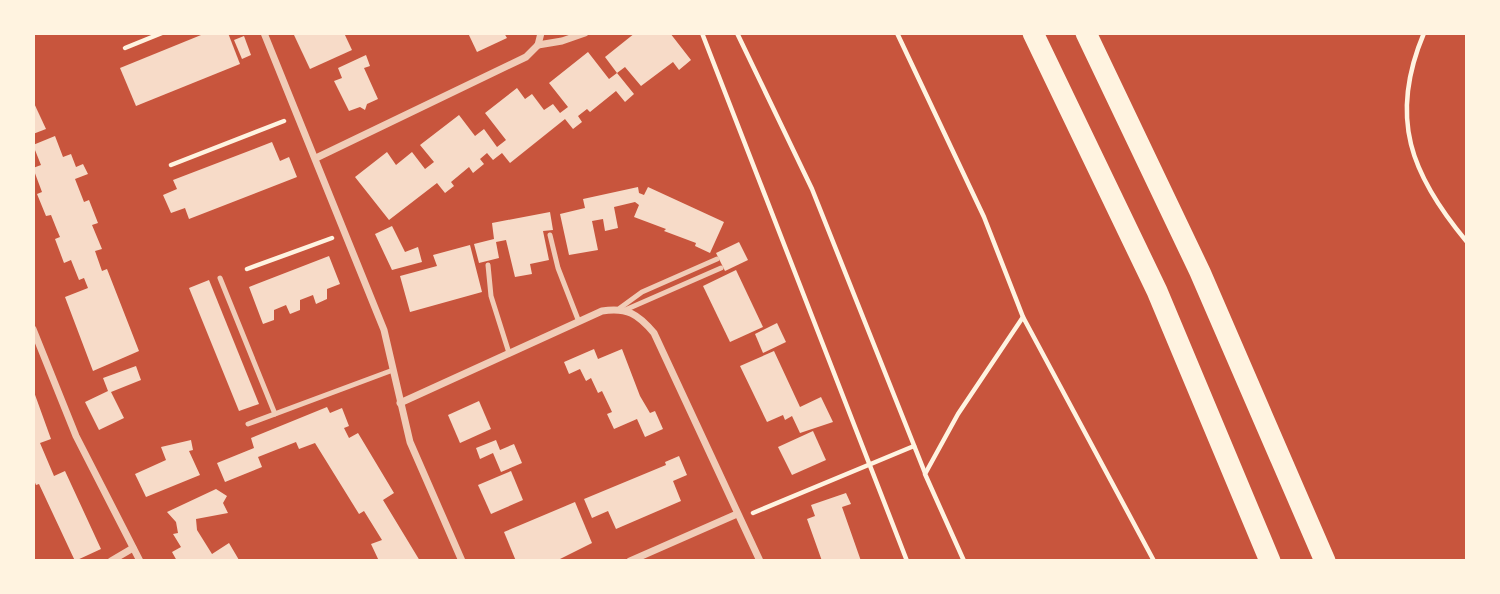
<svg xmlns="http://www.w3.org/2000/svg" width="1500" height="594" font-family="Mulish,sans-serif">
<rect width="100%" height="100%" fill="#c8553d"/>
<g fill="#f7dbc8">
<polygon points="206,33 228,33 240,64 136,106 120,68"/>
<polygon points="298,33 344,33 352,50 310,69 294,35"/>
<polygon points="468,33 504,33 507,38 477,52"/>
<polygon points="635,33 670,33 691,60 679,70 673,62 641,86 625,67 617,73 605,57"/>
<polygon points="244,36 251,55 242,59 234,40"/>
<polygon points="588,52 609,79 617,73 634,94 625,102 616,91 590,112 587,109 578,116 582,122 573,129 565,119 510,163 502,153 493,160 487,153 480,159 484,164 473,173 469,167 451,182 454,186 445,193 437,183 389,220 355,177 387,152 396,165 412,152 425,169 434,162 420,145 459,115 475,136 484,129 497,147 506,140 485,113 517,88 525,99 532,94 544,110 553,104 560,113 568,107 549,83"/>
<polygon points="366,55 370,66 364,68 378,99 367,104 365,110 360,107 349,111 334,81 342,78 338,68"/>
<polygon points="33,101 46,129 33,134"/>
<polygon points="55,136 63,157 71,154 76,167 83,164 88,174 75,179 84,202 89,200 98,223 92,225 102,249 95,251 102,271 107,269 139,351 93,371 65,297 88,288 84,278 79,280 71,260 64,263 55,239 60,237 57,230 51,215 46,216 37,194 42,192 33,168 41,165 33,145"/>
<polygon points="272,142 280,161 289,157 297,177 189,219 185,208 171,213 163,195 177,189 173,180"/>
<polygon points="638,187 639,193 644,195 648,187 724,222 710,253 695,246 696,243 664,231 666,229 634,217 639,205 635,202 614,207 618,228 605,231 603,219 592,221 598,250 569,255 560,214 585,208 583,199"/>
<polygon points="550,212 553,230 543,231 549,260 530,264 532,274 515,277 506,240 496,242 499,258 479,263 474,244 494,239 492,223"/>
<polygon points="392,226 405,252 418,247 422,262 392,270 375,234"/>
<polygon points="739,242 748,260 725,271 716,253"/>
<polygon points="470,245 482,292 410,312 400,276 437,266 433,255"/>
<polygon points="329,256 340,284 327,289 327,299 316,304 313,295 300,300 300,310 290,314 286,305 274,310 274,320 263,324 249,287"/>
<polygon points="736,270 763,327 730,342 703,286"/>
<polygon points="209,280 259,404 239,411 189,288"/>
<polygon points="777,323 786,342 763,353 755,334"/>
<polygon points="594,349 598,359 622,349 640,396 650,413 655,411 663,429 645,437 637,419 614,429 607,414 612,412 602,391 598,393 591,378 586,381 580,369 569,374 564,362"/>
<polygon points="774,351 800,407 821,397 833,422 800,433 792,416 785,420 783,415 767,422 740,366"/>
<polygon points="136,366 141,380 111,392 124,418 99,430 85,402 108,391 103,378"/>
<polygon points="34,392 51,439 40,443 54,476 65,471 101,549 75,561 39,484 36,485 33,478"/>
<polygon points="479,401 491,429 460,443 448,415"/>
<polygon points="327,407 330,413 342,408 349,426 344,428 349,438 358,433 394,493 383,500 420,561 379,561 371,544 382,540 364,511 359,514 315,443 299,449 296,442 258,457 262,467 225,482 217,463 254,448 251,438"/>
<polygon points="813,431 826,460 792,475 778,447"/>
<polygon points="191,440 193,450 189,451 200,475 146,497 135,474 166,460 161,447"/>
<polygon points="496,440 500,450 514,444 522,463 501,472 493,453 480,459 476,448"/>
<polygon points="679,456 687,475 673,481 681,501 616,529 608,511 592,518 584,499 666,465 665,462"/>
<polygon points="511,471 523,500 491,514 478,485"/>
<polygon points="216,489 227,496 223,503 228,513 196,519 197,530 212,554 229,543 239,560 177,561 172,552 181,547 173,534 178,533 176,522 167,512"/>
<polygon points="846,493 851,504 842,507 861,561 822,561 807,519 815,516 811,505"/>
<polygon points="575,502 592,543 560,559 516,561 504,532"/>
</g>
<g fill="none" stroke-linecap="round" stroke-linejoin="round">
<g stroke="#fff3e0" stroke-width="4.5">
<polyline points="702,33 907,561"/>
<polyline points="737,33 812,189 925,473"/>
<polyline points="897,33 984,217 1023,317"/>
<path d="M 1424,33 C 1388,118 1411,175 1467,242"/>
<polyline points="125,48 162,33"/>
<polyline points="171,165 284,121"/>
<polyline points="247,269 332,238"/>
<polyline points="753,513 914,446"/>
<polyline points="964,561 925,474 958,414 1023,317 1154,561"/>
</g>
<g stroke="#f1ccb7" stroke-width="5">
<polyline points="550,235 558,268 579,322"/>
<polyline points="488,265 491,296 509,353"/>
<polyline points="220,278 275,414"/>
<polyline points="620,308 642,292 717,259"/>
<polyline points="625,310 721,268"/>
<polyline points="248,424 393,370"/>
</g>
<g stroke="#f1ccb7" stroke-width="7">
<polyline points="264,33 384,330 410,442 462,561"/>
<polyline points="538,45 562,41 585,33"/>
<polyline points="316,158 526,57 538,45 541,33"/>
<polyline points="33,329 76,436 140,561"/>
<path d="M 400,403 L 602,311 C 627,307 638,314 654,333 L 760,561"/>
<polyline points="111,561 133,548"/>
<polyline points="630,561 737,514"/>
</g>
<g stroke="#fff3e0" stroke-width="21">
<polyline points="1033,33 1157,291 1270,561"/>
<polyline points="1086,33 1200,272 1325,561"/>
</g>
</g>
<rect width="1500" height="594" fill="none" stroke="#fff3e0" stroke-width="70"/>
</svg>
